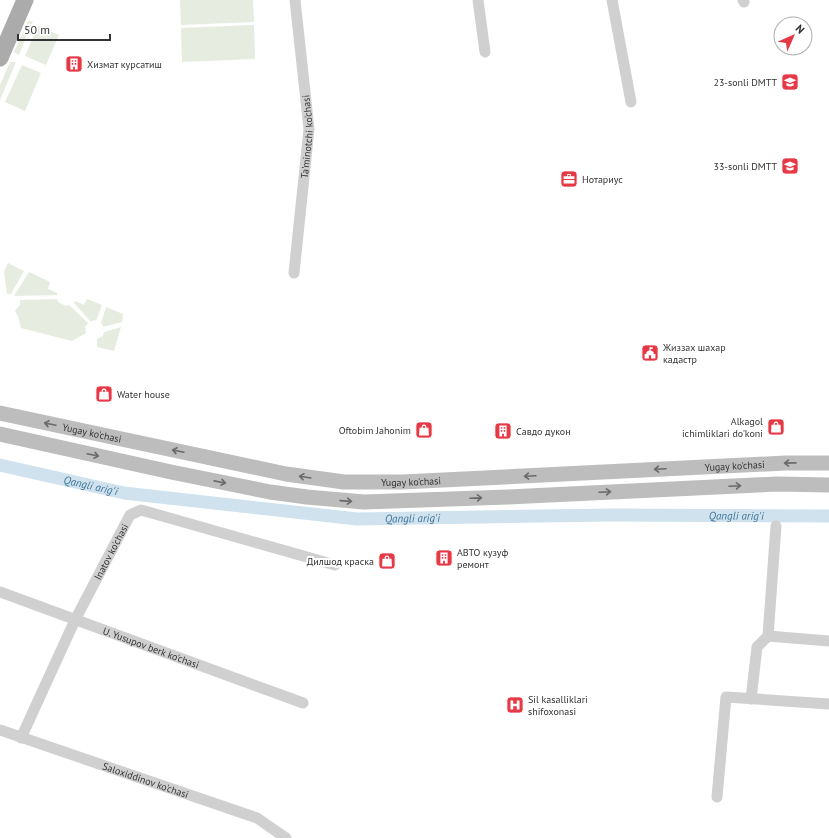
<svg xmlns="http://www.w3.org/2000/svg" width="829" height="838" font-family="'PT Sans',sans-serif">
<rect width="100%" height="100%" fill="#fff"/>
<g fill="#e6ecdf">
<polygon points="180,0 253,0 254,22 181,25"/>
<polygon points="28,21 33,21 19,55 14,52"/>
<polygon points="254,25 255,59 182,62 181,28"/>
<polygon points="38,26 59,35 46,65 25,56"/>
<polygon points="10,62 16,62 0,100 0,85"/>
<polygon points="22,65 41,73 25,111 5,102"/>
<polygon points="8,263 24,271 11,294 7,294 4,272"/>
<polygon points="29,272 50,282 48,289 57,293 57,295 14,296"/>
<polygon points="57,299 58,302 66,306 69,305 88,323 85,327 86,333 72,341 21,328 18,316 15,311 20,305 20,300"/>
<polygon points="87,299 102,305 96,321 94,320 91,322 74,303 75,301 84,305"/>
<polygon points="106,307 123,314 122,322 103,327 103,325 101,323"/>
<polygon points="121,327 114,351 97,347 97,339 103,336 104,332"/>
</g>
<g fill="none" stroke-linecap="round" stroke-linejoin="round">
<path stroke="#cfe2ee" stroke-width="13" id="s1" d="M 0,465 L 124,493 L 357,519 L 611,515 L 829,516"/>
<g stroke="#d0d0d0" stroke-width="11">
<polyline points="478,0 485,52"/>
<polyline points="612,0 631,102"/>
<polyline points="743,0 744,2"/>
<path id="s2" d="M 294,273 L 309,129 L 295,0"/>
<path id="s3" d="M 0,592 L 303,703"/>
<polyline points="768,636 829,641"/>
<polyline points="751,699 757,647 768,636 776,526"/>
<path id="s4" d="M 0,730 L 257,818 L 286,838"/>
<path id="s5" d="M 21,738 L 75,620 L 130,515 L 141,510 L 335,565"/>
<polyline points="717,797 726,697 829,704"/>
</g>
<g stroke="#bdbdbd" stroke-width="15">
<path id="s6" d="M 0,413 L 286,474 L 344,482 L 402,482 L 785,463 L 829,463"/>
<polyline points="0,434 171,472 270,492 307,497 364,502 508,497 777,484 829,485"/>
</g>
<polyline stroke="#ababab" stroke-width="17" points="0,58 25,0"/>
</g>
<defs><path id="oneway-shaft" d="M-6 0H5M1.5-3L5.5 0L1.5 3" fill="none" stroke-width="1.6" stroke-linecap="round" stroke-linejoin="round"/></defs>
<g stroke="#6a6a6a">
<use href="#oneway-shaft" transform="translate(50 424) rotate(-168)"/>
<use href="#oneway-shaft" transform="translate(178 451) rotate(-168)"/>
<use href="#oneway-shaft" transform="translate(93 455) rotate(12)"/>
<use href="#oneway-shaft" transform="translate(790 463) rotate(179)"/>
<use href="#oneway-shaft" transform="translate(660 469) rotate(177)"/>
<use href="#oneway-shaft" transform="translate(530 476) rotate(177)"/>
<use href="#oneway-shaft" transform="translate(305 477) rotate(-171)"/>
<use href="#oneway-shaft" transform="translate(220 482) rotate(11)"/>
<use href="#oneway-shaft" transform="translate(735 486) rotate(-3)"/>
<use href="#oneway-shaft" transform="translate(605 492) rotate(-3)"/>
<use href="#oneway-shaft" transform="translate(476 498) rotate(-2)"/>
<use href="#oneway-shaft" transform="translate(346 501) rotate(4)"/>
</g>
<defs>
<g id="building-square" transform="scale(0.9)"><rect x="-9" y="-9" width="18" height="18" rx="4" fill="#e63946" stroke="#fff"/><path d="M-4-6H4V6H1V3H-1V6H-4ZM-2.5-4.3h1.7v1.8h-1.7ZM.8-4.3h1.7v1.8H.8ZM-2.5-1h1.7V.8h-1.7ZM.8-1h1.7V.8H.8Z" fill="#fff"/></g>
<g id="school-square" transform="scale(0.9)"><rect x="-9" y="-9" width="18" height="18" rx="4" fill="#e63946" stroke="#fff"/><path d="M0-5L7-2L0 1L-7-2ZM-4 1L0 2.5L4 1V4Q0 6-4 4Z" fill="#fff"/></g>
<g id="office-square" transform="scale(0.9)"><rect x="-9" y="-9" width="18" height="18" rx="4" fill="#e63946" stroke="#fff"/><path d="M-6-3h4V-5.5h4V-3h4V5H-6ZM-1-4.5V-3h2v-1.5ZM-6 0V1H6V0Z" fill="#fff"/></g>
<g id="civic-square" transform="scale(0.9)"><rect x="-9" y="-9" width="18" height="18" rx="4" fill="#e63946" stroke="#fff"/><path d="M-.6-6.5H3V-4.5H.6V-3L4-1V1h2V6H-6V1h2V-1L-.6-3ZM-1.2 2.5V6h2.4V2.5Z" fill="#fff"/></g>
<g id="shop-square" transform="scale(0.9)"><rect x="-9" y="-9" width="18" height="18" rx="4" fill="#e63946" stroke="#fff"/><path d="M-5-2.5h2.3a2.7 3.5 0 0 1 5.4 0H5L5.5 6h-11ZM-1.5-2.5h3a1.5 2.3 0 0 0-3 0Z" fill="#fff"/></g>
<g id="hospital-square" transform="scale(0.9)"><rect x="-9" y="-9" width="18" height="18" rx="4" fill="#e63946" stroke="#fff"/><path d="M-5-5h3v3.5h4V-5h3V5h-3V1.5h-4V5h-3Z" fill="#fff"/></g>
</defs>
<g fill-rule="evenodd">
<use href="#building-square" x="74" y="64"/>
<use href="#school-square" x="790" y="82"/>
<use href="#school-square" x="790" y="166"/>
<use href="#office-square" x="569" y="179"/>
<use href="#civic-square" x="650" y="353"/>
<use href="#shop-square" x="104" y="394"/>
<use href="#shop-square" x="776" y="427"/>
<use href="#shop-square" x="424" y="430"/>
<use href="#building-square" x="503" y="431"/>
<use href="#building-square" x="444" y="558"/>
<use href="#shop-square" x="387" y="561"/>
<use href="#hospital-square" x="515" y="705"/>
</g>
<g text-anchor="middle" stroke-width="4" stroke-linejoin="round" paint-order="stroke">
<g font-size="10" fill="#333" stroke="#fff" text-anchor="start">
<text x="87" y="68">Хизмат курсатиш</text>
<text x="777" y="86" text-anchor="end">23-sonli DMTT</text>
<text x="777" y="170" text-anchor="end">33-sonli DMTT</text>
<text x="582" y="183">Нотариус</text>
<text x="663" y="351">Жиззах шахар<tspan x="663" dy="12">кадастр</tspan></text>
<text x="117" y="398">Water house</text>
<text x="763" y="425" text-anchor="end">Alkagol<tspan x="763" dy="12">ichimliklari do'koni</tspan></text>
<text x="411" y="434" text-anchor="end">Oftobim Jahonim</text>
<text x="516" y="435">Cавдо дукон</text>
<text x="457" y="556">АВТО кузуф<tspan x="457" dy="12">ремонт</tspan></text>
<text x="374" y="565" text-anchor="end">Дилшод краска</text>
<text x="528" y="703">Sil kasalliklari<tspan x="528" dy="12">shifoxonasi</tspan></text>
</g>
<g font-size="10" fill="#333" stroke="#fff">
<text dy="4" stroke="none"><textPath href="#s2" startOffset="137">Ta'minotchi ko'chasi</textPath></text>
<text dy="4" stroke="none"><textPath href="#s6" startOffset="94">Yugay ko'chasi</textPath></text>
<text dy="4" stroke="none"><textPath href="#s6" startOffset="742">Yugay ko'chasi</textPath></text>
<text dy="4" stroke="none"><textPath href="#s6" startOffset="418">Yugay ko'chasi</textPath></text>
<text dy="4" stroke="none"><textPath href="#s5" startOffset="207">Inatov ko'chasi</textPath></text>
<text dy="4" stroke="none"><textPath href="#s3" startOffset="161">U. Yusupov berk ko'chasi</textPath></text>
<text dy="4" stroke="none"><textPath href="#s4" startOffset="154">Saloxiddinov ko'chasi</textPath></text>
</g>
<g font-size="11" font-style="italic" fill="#3f7597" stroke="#fff">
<text dy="4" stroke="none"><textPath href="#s1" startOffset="93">Qangli arig'i</textPath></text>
<text dy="4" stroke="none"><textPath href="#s1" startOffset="741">Qangli arig'i</textPath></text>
<text dy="4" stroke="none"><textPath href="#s1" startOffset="417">Qangli arig'i</textPath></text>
</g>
</g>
<g transform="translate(793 36) rotate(45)"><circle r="19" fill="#ffffff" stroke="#adadad"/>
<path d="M0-3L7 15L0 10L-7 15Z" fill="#e63946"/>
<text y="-6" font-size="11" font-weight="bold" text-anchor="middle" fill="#333333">N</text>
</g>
<path d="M18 34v6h92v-6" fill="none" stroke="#333333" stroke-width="2"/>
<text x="24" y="34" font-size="12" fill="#333333" stroke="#ffffff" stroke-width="3" paint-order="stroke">50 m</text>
</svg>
